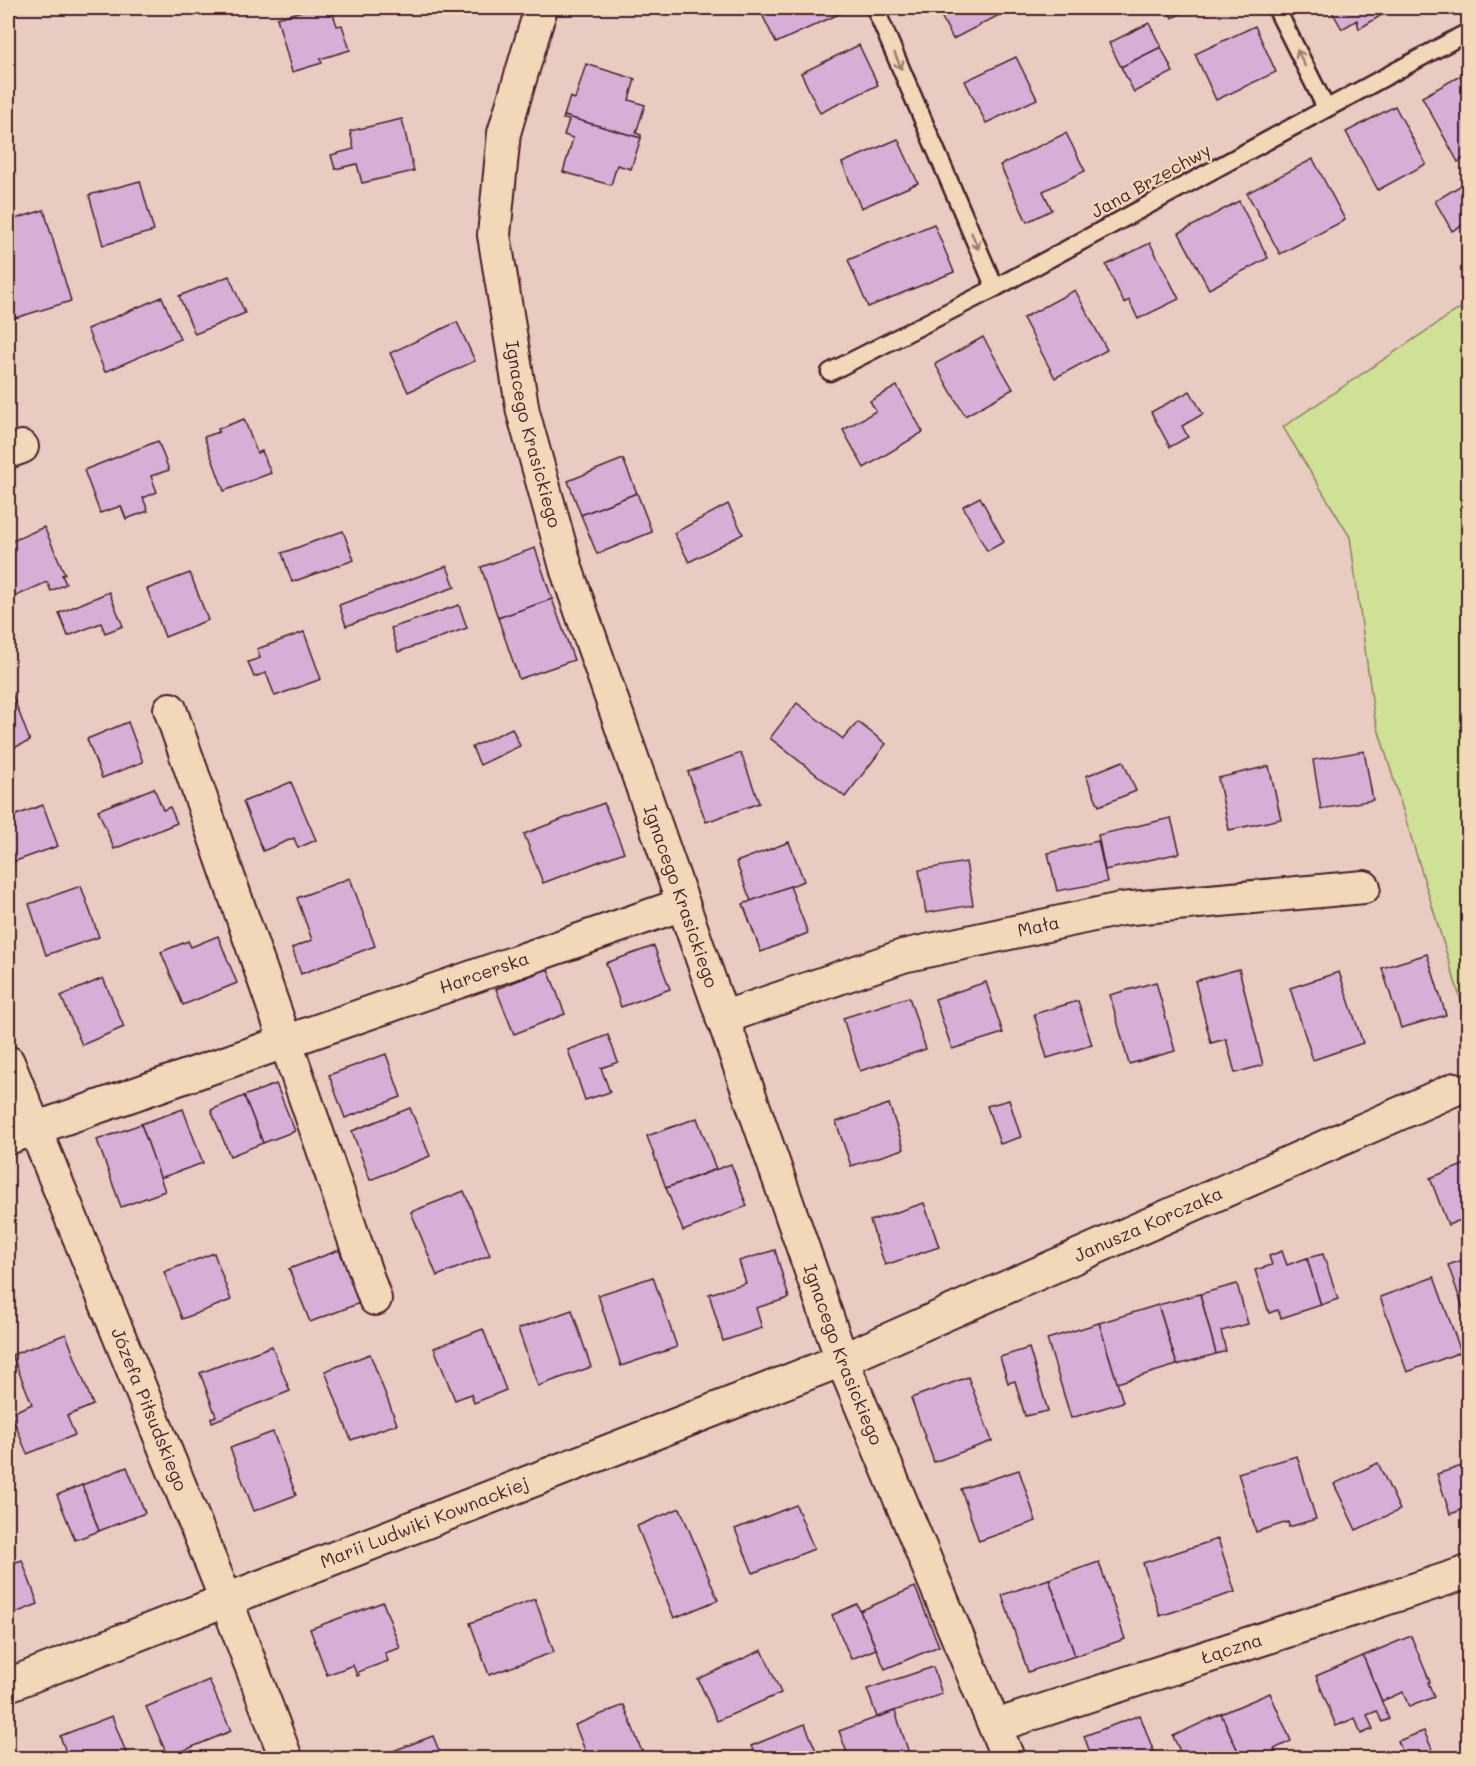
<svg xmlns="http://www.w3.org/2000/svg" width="1476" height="1766" font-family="Mali,sans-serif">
<rect width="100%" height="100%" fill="#e8ccc1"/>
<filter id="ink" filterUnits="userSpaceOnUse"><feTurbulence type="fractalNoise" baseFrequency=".0167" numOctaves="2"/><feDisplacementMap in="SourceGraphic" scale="12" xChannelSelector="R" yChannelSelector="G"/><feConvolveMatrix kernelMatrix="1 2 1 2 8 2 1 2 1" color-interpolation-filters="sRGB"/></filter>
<g filter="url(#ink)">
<polygon fill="#cfe195" stroke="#8c8060" stroke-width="1.5" points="1468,303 1468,1024 1374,715 1350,537 1283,427"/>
<g fill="#d6afd6" stroke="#4a1f2b" stroke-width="1.5">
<polygon points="313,8 331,8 337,26 342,25 350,50 320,59 322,63 292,72 277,18"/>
<polygon points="759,8 852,8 776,43"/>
<polygon points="937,8 1008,8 1009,10 953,39"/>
<polygon points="1167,8 1192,8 1172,18"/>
<polygon points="1330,8 1393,8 1359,29 1357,20 1342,29"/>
<polygon points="1149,23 1161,47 1121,67 1109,43"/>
<polygon points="1255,26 1276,72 1216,100 1195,54"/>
<polygon points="859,45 878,85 820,113 801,73"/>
<polygon points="1161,47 1173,72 1134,92 1121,67"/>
<polygon points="1016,57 1037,99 986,123 965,81"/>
<polygon points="586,64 635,79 629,100 645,105 636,133 641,135 641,138 564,116 570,97 575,99"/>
<polygon points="1467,72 1468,156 1458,162 1422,97"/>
<polygon points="8,85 14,100 9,102 13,111 8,113"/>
<polygon points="1395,106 1426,164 1378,190 1346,132"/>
<polygon points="564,116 641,138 631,169 617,165 611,185 563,172 573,138 564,135 569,120 563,119"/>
<polygon points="402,119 414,171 362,183 357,164 335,169 331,155 354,149 350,131"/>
<polygon points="1066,133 1085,171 1043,191 1052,210 1027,222 1000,165"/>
<polygon points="898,139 918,183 861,208 842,163"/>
<polygon points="1313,159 1345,220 1280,254 1247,193"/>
<polygon points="140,181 154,231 103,245 89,195"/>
<polygon points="1468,181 1468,222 1452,231 1435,201"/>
<polygon points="1239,201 1268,258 1209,289 1179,233"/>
<polygon points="44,210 71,301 15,318 8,292 8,221"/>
<polygon points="934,224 954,272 868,307 848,260"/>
<polygon points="1150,243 1179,299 1138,319 1129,300 1124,303 1106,265"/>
<polygon points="229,276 245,313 195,334 179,296"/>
<polygon points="1075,290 1107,350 1055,378 1023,318"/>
<polygon points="162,297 180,339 105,372 87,329"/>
<polygon points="457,322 475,361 408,392 390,353"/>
<polygon points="983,337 1013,389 965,416 935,364"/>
<polygon points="897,386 923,432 864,468 843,430 876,411 870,401"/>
<polygon points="1190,391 1203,414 1182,426 1188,437 1170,447 1151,412"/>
<polygon points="244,419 257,453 262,451 271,473 224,491 204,437 219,432 218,429"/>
<polygon points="158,441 169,470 151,476 157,492 143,498 148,511 126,519 121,506 100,513 84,470"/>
<polygon points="623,459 637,493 581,515 568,481"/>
<polygon points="637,493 652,532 597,554 581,515"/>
<polygon points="980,497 1004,542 987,551 963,506"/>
<polygon points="728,504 743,534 689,562 674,533"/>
<polygon points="44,527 65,574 62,575 66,584 51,591 47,582 14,597 8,583 8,543"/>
<polygon points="343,531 354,560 292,582 282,553"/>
<polygon points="535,548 552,599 498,618 481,567"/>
<polygon points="447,566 455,587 346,626 339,605"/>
<polygon points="190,573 208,620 165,637 147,589"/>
<polygon points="109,592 123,626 105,633 101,623 68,636 59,613"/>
<polygon points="552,599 574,660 519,679 498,618"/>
<polygon points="459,605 467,628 398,652 391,628"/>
<polygon points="304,632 321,679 275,696 266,673 254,677 248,662 260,658 257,649"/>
<polygon points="11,691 30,741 8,750 8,692"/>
<polygon points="797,703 843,739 858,722 886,744 845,797 770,738"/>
<polygon points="128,722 143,762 102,778 87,739"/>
<polygon points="512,728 520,746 480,765 472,747"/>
<polygon points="1364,751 1373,800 1321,809 1313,760"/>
<polygon points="741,753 759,803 706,822 688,772"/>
<polygon points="1123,761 1136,791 1099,806 1086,776"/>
<polygon points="1269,766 1281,819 1229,830 1218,778"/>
<polygon points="291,782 316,840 298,848 294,838 263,851 243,802"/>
<polygon points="154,788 163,810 170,807 177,823 114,849 98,810"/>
<polygon points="604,803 624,852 543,883 524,834"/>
<polygon points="43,805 58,846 13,862 8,848 8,818"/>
<polygon points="1171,818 1180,853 1105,870 1098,835"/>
<polygon points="1098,841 1107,882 1057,891 1048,853"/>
<polygon points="789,842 804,881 751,901 736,862"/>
<polygon points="966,862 973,905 926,913 919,870"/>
<polygon points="350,878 375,946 301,974 292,948 312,940 297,898"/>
<polygon points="81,886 99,937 46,955 29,904"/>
<polygon points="790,886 808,933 761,952 743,904"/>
<polygon points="218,936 237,983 183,1005 161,952 188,941 191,947"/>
<polygon points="654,946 670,989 621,1007 606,963"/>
<polygon points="1427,954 1446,1015 1401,1028 1382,968"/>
<polygon points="548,969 565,1014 514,1034 496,989"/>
<polygon points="1239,969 1263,1065 1235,1073 1226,1039 1211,1043 1195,981"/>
<polygon points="1339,972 1363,1043 1313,1060 1290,988"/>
<polygon points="103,978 124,1027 82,1045 61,996"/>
<polygon points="986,982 1003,1033 952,1049 935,999"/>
<polygon points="1156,982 1175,1051 1129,1064 1110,995"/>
<polygon points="909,997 926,1049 860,1071 843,1018"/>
<polygon points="1078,1001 1092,1045 1047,1058 1034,1014"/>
<polygon points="608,1035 618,1062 601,1068 610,1092 585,1100 568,1050"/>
<polygon points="386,1054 401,1097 345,1118 329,1075"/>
<polygon points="276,1084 295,1131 263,1143 244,1096"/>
<polygon points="244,1096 263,1143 230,1156 211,1110"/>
<polygon points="1009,1100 1021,1137 1000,1144 987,1106"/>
<polygon points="889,1104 904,1149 851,1166 836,1122"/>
<polygon points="410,1108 430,1156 370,1180 352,1131"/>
<polygon points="183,1109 203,1163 160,1178 141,1124"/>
<polygon points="697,1118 716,1169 666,1188 647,1136"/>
<polygon points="141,1124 165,1191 121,1207 97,1140"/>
<polygon points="1468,1163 1468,1217 1448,1225 1430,1178"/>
<polygon points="731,1164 747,1206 683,1231 666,1188"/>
<polygon points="464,1191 490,1255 437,1276 411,1212"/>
<polygon points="924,1203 939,1247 885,1265 870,1221"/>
<polygon points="339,1250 360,1303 310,1322 289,1269"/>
<polygon points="775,1250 789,1298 756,1308 762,1328 723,1341 709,1294 746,1283 739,1261"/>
<polygon points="1282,1251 1287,1265 1307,1258 1321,1305 1281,1318 1278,1310 1269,1313 1255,1270 1272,1265 1269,1256"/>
<polygon points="214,1253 231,1300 182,1319 164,1272"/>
<polygon points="1323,1254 1338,1299 1321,1305 1307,1258"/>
<polygon points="1468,1258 1468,1322 1448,1265"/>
<polygon points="653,1277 677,1347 621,1366 598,1295"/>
<polygon points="1434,1277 1461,1352 1407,1372 1380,1297"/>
<polygon points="1237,1284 1248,1324 1221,1331 1226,1351 1216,1354 1200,1294"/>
<polygon points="1200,1294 1216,1354 1177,1365 1158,1305"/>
<polygon points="1158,1305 1177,1365 1117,1383 1099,1323"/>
<polygon points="572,1310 591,1367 538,1386 518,1329"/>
<polygon points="1099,1323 1123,1402 1071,1418 1047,1339"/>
<polygon points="483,1329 506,1390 474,1403 471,1394 455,1400 434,1348"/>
<polygon points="66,1334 93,1405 67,1416 75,1435 27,1454 11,1413 32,1404 12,1355"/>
<polygon points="272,1346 290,1391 212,1422 211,1418 216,1416 200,1373"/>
<polygon points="1029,1348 1048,1411 1025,1416 1015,1381 1008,1383 1000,1357"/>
<polygon points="370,1354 397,1424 351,1440 325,1371"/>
<polygon points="968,1377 992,1441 934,1462 911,1398"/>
<polygon points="273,1432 296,1495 254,1511 230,1448"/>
<polygon points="1297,1456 1316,1519 1289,1527 1288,1522 1256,1532 1238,1473"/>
<polygon points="1378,1463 1400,1510 1356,1530 1334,1484"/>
<polygon points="1468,1464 1468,1508 1450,1514 1437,1474"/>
<polygon points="127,1467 145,1513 99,1531 82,1485"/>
<polygon points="1019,1470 1036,1521 979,1541 961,1489"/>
<polygon points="82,1485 99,1531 75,1540 57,1495"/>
<polygon points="796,1505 814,1549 753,1573 735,1529"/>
<polygon points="680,1508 718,1600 674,1618 637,1526"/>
<polygon points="1218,1539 1235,1592 1160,1616 1143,1563"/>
<polygon points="22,1560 38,1604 8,1616 8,1565"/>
<polygon points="1099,1562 1125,1639 1075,1656 1049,1579"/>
<polygon points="1049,1579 1075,1656 1028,1672 1002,1595"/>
<polygon points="915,1587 939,1646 885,1669 860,1611"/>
<polygon points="535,1599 554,1652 489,1675 470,1623"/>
<polygon points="383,1602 400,1648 385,1653 388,1661 358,1672 359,1675 357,1676 353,1665 327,1675 310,1629"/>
<polygon points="857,1604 876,1649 851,1659 832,1615"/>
<polygon points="1411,1636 1430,1682 1428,1682 1434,1697 1409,1707 1403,1692 1382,1701 1363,1656"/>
<polygon points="762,1650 781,1693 717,1721 698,1679"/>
<polygon points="1363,1656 1389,1719 1382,1722 1377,1711 1367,1715 1373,1729 1361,1734 1355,1718 1336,1726 1316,1676"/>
<polygon points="933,1667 942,1694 877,1717 867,1689"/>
<polygon points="209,1680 231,1731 168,1757 146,1707"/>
<polygon points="1270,1693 1291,1741 1274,1749 1279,1758 1257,1758 1256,1756 1241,1758 1221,1714"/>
<polygon points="624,1705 642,1752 625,1758 588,1758 575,1725"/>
<polygon points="895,1711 909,1753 894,1758 849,1758 839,1731"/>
<polygon points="1221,1714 1241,1758 1183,1758 1173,1736"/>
<polygon points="1140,1715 1156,1758 1092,1758 1084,1736"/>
<polygon points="112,1716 128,1758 68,1758 60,1736"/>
<polygon points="805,1724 819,1758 757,1758 751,1746"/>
<polygon points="1424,1731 1436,1758 1405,1758 1398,1741"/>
<polygon points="433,1736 442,1758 374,1758"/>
</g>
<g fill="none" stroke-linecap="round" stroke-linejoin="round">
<g stroke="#4a1f2b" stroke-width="21">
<g id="lane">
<polyline points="875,8 995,288"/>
<polyline points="1276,8 1326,108"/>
<polyline points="830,372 995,288 1468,32"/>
</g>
</g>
<g stroke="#4a1f2b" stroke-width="36">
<g id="street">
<path id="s1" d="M 541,8 L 504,133 L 494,235 L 523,412 L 567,571 L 842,1360 L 1008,1758"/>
<polyline points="8,452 22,447"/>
<polyline points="170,709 375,1299"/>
<path id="s2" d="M 722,1018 L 903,956 L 1121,909 L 1364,887"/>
<path id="s3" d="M 8,1062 L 227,1602 L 286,1758"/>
<path id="s4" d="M 8,1138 L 683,904"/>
<path id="s5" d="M 8,1685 L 842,1360 L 1455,1089"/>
<path id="s6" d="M 995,1726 L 1468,1572"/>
</g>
</g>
<use href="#lane" stroke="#f0d8b8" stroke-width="16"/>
<use href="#street" stroke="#f0d8b8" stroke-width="32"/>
</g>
<defs><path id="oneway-shaft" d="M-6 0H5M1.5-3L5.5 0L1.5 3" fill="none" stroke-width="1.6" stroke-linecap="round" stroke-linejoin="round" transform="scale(1.5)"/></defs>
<g stroke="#9d7c72">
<use href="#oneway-shaft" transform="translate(1301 58) rotate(-116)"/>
<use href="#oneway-shaft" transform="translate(898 61) rotate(67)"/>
<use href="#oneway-shaft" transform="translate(975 241) rotate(67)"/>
</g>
</g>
<g text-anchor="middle" stroke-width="4.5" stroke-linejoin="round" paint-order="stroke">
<g font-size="18" fill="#4a1f2b" stroke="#f0d8b8">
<text transform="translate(1151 181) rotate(-29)" y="6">Jana Brzechwy</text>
<text dy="6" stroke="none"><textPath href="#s1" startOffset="436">Ignacego Krasickiego</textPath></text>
<text dy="6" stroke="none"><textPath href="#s1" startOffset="922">Ignacego Krasickiego</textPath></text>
<text dy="6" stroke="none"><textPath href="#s2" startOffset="330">Mała</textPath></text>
<text dy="6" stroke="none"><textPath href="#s4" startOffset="504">Harcerska</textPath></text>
<text dy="6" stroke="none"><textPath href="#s5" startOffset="1230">Janusza Korczaka</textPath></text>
<text dy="6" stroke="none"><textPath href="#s1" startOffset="1408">Ignacego Krasickiego</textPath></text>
<text dy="6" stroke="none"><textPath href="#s3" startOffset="375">Józefa Piłsudskiego</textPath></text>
<text dy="6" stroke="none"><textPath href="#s5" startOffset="447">Marii Ludwiki Kownackiej</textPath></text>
<text dy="6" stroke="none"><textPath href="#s6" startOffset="249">Łączna</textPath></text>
</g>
</g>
<rect width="1476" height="1766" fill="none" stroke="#f0d8b8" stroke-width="30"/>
<rect x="15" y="15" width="1446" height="1736" fill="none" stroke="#4a1f2b" stroke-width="2" filter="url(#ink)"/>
</svg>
